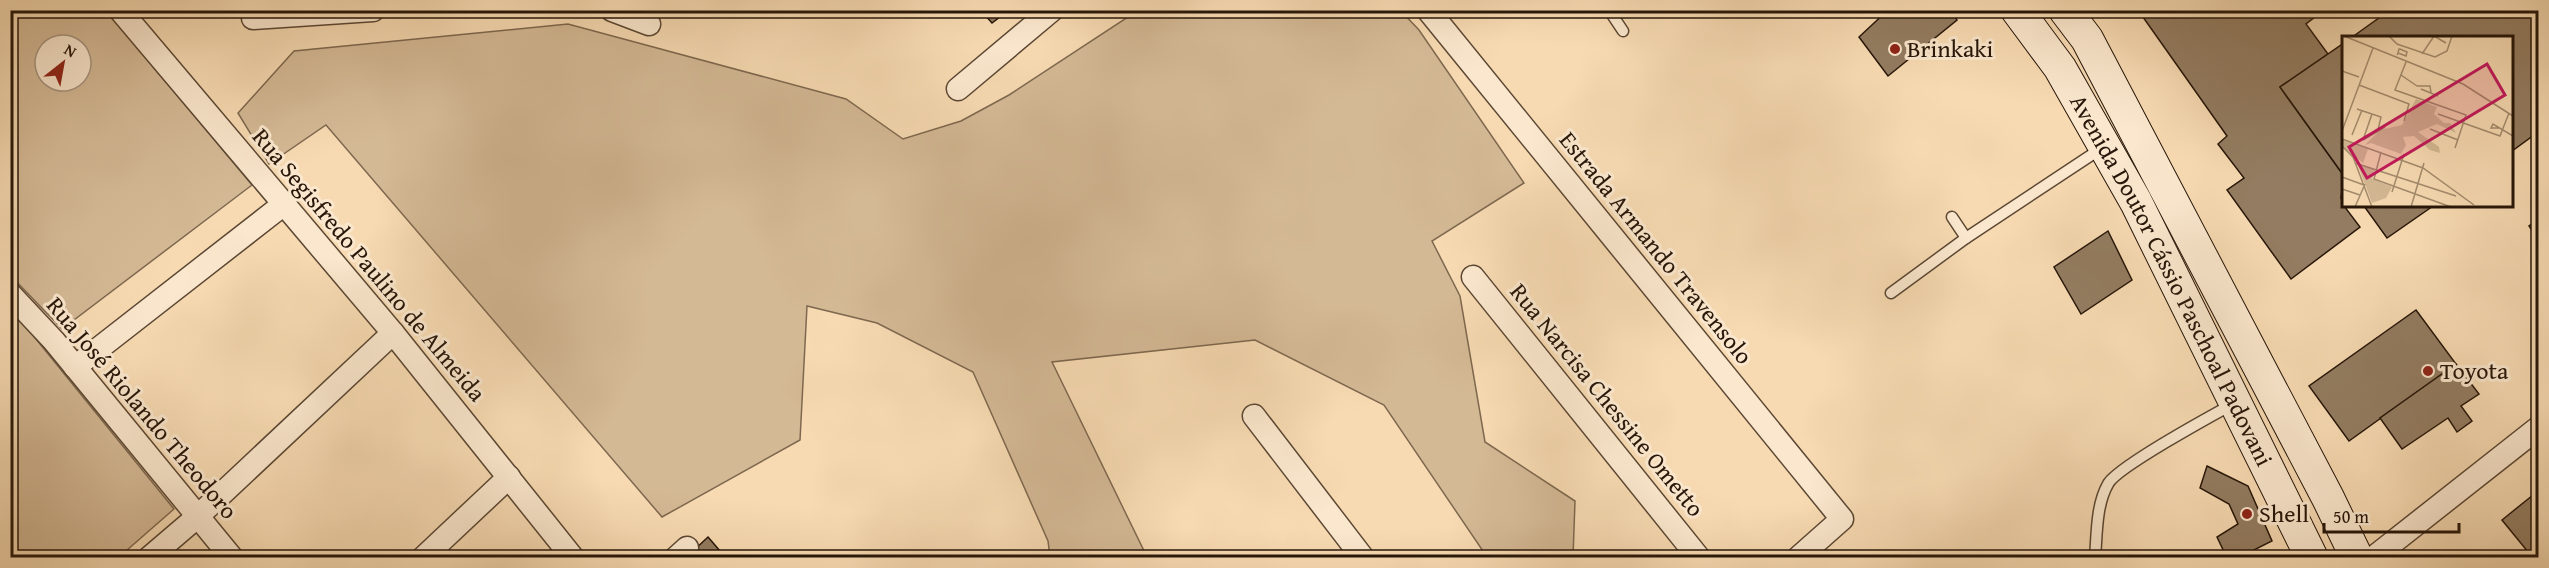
<svg xmlns="http://www.w3.org/2000/svg" width="2549" height="568" font-family="'Gentium Book Plus',serif">
<rect width="100%" height="100%" fill="#f7dab2"/>
<filter id="stains"><feTurbulence type="fractalNoise" baseFrequency=".00333" numOctaves="4"/><feColorMatrix values="0 0 0 0 .2 0 0 0 0 .09 0 0 0 0 .02 0 0 0 .5 -.17"/></filter>
<radialGradient id="worn" r=".72"><stop offset=".6" stop-color="#630" stop-opacity="0"/><stop offset="1" stop-color="#630" stop-opacity=".3"/></radialGradient>
<g fill="#d4b995" stroke="#7e684f" stroke-width="1.5" fill-rule="evenodd">
<path d="M 11,11 L 107,11 L 252,185 L 62,329 L 11,276 ZM 45,45 L 81,45 L 81,81 L 45,81 Z"/>
<polygon points="1137,11 1401,11 1419,30 1524,183 1432,241 1460,296 1485,442 1575,501 1573,557 1487,557 1384,405 1255,340 1052,362 1147,557 1050,557 1048,541 973,372 877,323 807,306 800,440 662,517 326,125 269,164 238,113 294,51 568,24 846,99 903,139 961,121 1009,95"/>
<polygon points="10,307 174,509 119,557 11,557"/>
</g>
<g fill="#937c61" stroke="#271609" stroke-width="1.5">
<polygon points="987,10 1003,10 1005,13 992,23 984,14"/>
<polygon points="1888,10 1951,10 1957,20 1888,76 1859,37"/>
<polygon points="2138,10 2324,10 2306,24 2328,54 2280,87 2344,176 2341,198 2344,206 2360,227 2291,279 2227,190 2244,178 2218,144 2227,136"/>
<polygon points="2390,10 2538,10 2538,132 2512,151 2512,38 2351,38"/>
<polygon points="2344,43 2344,176 2280,87"/>
<polygon points="2364,206 2433,206 2387,238"/>
<polygon points="2538,219 2538,240 2529,226"/>
<polygon points="2108,231 2132,280 2081,314 2054,267"/>
<polygon points="2416,310 2456,364 2349,441 2309,386"/>
<polygon points="2456,364 2479,394 2461,406 2472,421 2457,432 2448,418 2402,449 2380,418"/>
<polygon points="2207,466 2248,486 2272,541 2238,558 2227,558 2217,537 2238,524 2229,504 2200,488"/>
<polygon points="2538,491 2538,558 2533,558 2502,520"/>
<polygon points="708,537 720,551 712,558 697,558 692,552"/>
</g>
<g fill="none" stroke-linecap="round" stroke-linejoin="round">
<g stroke="#5b4733" stroke-width="13">
<g id="lane">
<polyline points="1609,10 1623,31"/>
<polyline points="1952,217 1966,238"/>
<polyline points="1891,293 1966,238 2102,148"/>
<path d="M 2095,558 C 2097,534 2096,505 2108,484 C 2116,468 2211,416 2233,404"/>
</g>
</g>
<g stroke="#5b4733" stroke-width="25">
<g id="street">
<polyline points="120,10 393,333 573,558"/>
<polyline points="612,10 649,24"/>
<polyline points="1428,10 1842,519 1798,558"/>
<polyline points="253,18 373,10"/>
<polyline points="958,89 1052,10"/>
<polyline points="1473,277 1699,558"/>
<polyline points="10,294 54,341 232,558"/>
<polyline points="75,367 284,204"/>
<polyline points="1254,416 1363,558"/>
<polyline points="149,558 197,517 393,333"/>
<polyline points="423,558 509,477"/>
<polyline points="676,558 687,548"/>
<polyline points="2373,558 2538,428"/>
</g>
</g>
<g stroke="#271609" stroke-width="34">
<g id="secondary">
<path id="s1" d="M 2017,10 L 2060,68 L 2136,202 L 2312,558"/>
<polyline points="2065,10 2087,39 2328,498 2357,558"/>
</g>
</g>
<use href="#lane" stroke="#fae7cd" stroke-width="10"/>
<use href="#street" stroke="#fae7cd" stroke-width="22"/>
<use href="#secondary" stroke="#fae7cd" stroke-width="32"/>
</g>
<g fill="#8f2418" stroke="#fae7cd" stroke-width="2">
<circle cx="1895" cy="49" r="6"/>
<circle cx="2428" cy="371" r="6"/>
<circle cx="2247" cy="514" r="6"/>
</g>
<g text-anchor="middle" stroke-width="6" stroke-linejoin="round" paint-order="stroke">
<g font-size="24" fill="#271609" stroke="#fae7cd" text-anchor="start">
<text x="1907" y="57">Brinkaki</text>
<text x="2440" y="379">Toyota</text>
<text x="2259" y="522">Shell</text>
</g>
<g font-size="24" fill="#271609" stroke="#fae7cd">
<text transform="translate(1656 248) rotate(51)" y="8">Estrada Armando Travensolo</text>
<text transform="translate(369 265) rotate(50)" y="8">Rua Segisfredo Paulino de Almeida</text>
<text dy="8" stroke="none"><textPath href="#s1" startOffset="312">Avenida Doutor Cássio Paschoal Padovani</textPath></text>
<text transform="translate(1607 400) rotate(51)" y="8">Rua Narcisa Chessine Ometto</text>
<text transform="translate(142 408) rotate(50)" y="8">Rua José Riolando Theodoro</text>
</g>
</g>
<g transform="translate(2342 36)">
<rect width="171" height="171" fill="#f7dab2"/>
<path d="M 74,63 L 95,71 L 92,78 L 102,87 L 108,87 L 114,97 L 95,88 L 76,96 L 97,111 L 98,117 L 88,114 L 72,100 L 61,101 L 64,109 L 59,118 L 29,107 L 23,109 L 38,94 L 60,89 ZM 0,104 L 26,113 L 21,127 L 0,110 ZM 15,127 L 33,133 L 30,143 L 50,151 L 44,162 L 30,167 Z" fill="#d4b995"/>
<path fill="none" stroke="#a48c6e" stroke-width="1.5" d="M 2,0 L 121,48 L 171,80M 47,0 L 55,8 L 93,21 L 105,15 L 110,0M 80,18 L 92,0 L 104,7M 55,19 L 56,17 L 57,13 L 58,13 L 65,16 L 64,20 L 56,17M 64,26 L 53,54 L 124,79 L 113,112M 0,35 L 17,41M 59,39 L 75,50M 17,49 L 67,68 L 62,85M 75,50 L 88,50 L 89,57M 79,53 L 96,60M 15,73 L 39,81 L 36,94M 96,78 L 158,100 L 167,77M 157,92 L 149,92 L 151,88 L 171,100M 88,93 L 116,104M 0,95 L 31,12M 10,99 L 20,74M 0,103 L 81,132 L 132,169M 21,104 L 30,78M 21,104 L 43,91M 0,110 L 11,121 L 30,171M 39,116 L 32,143 L 109,171M 13,127 L 114,160M 0,141 L 22,149M 0,153 L 18,159M 50,156 L 62,118M 13,171 L 23,148M 69,171 L 82,127"/>
<path fill="#c2185b" fill-opacity="0.15" stroke="#c2185b" stroke-width="3" d="M 145,28 L 163,59 L 25,142 L 7,111 Z"/>
<rect width="171" height="171" fill="none" stroke="#271609" stroke-width="3"/>
</g>
<rect width="2549" height="568" fill="none" stroke="#f7dab2" stroke-width="36"/>
<rect x="12" y="12" width="2525" height="544" fill="none" stroke="#271609" stroke-width="3"/>
<rect x="18" y="18" width="2513" height="532" fill="none" stroke="#271609" stroke-width="1.5"/>
<g transform="translate(63 63) rotate(31)"><circle r="28" fill="#fae7cd" stroke="#a6937f" stroke-width="1.5"/>
<path d="M0-4.5L10 22L0 15L-10 22Z" fill="#8f2418"/>
<text y="-9" font-size="16" font-weight="bold" text-anchor="middle" fill="#271609">N</text>
</g>
<path d="M2324 523v9h135v-9" fill="none" stroke="#271609" stroke-width="3"/>
<text x="2333" y="523" font-size="18" fill="#271609" stroke="#fae7cd" stroke-width="4.5" paint-order="stroke">50 m</text>
<rect width="100%" height="100%" filter="url(#stains)"/>
<rect width="100%" height="100%" fill="url(#worn)"/>
</svg>
